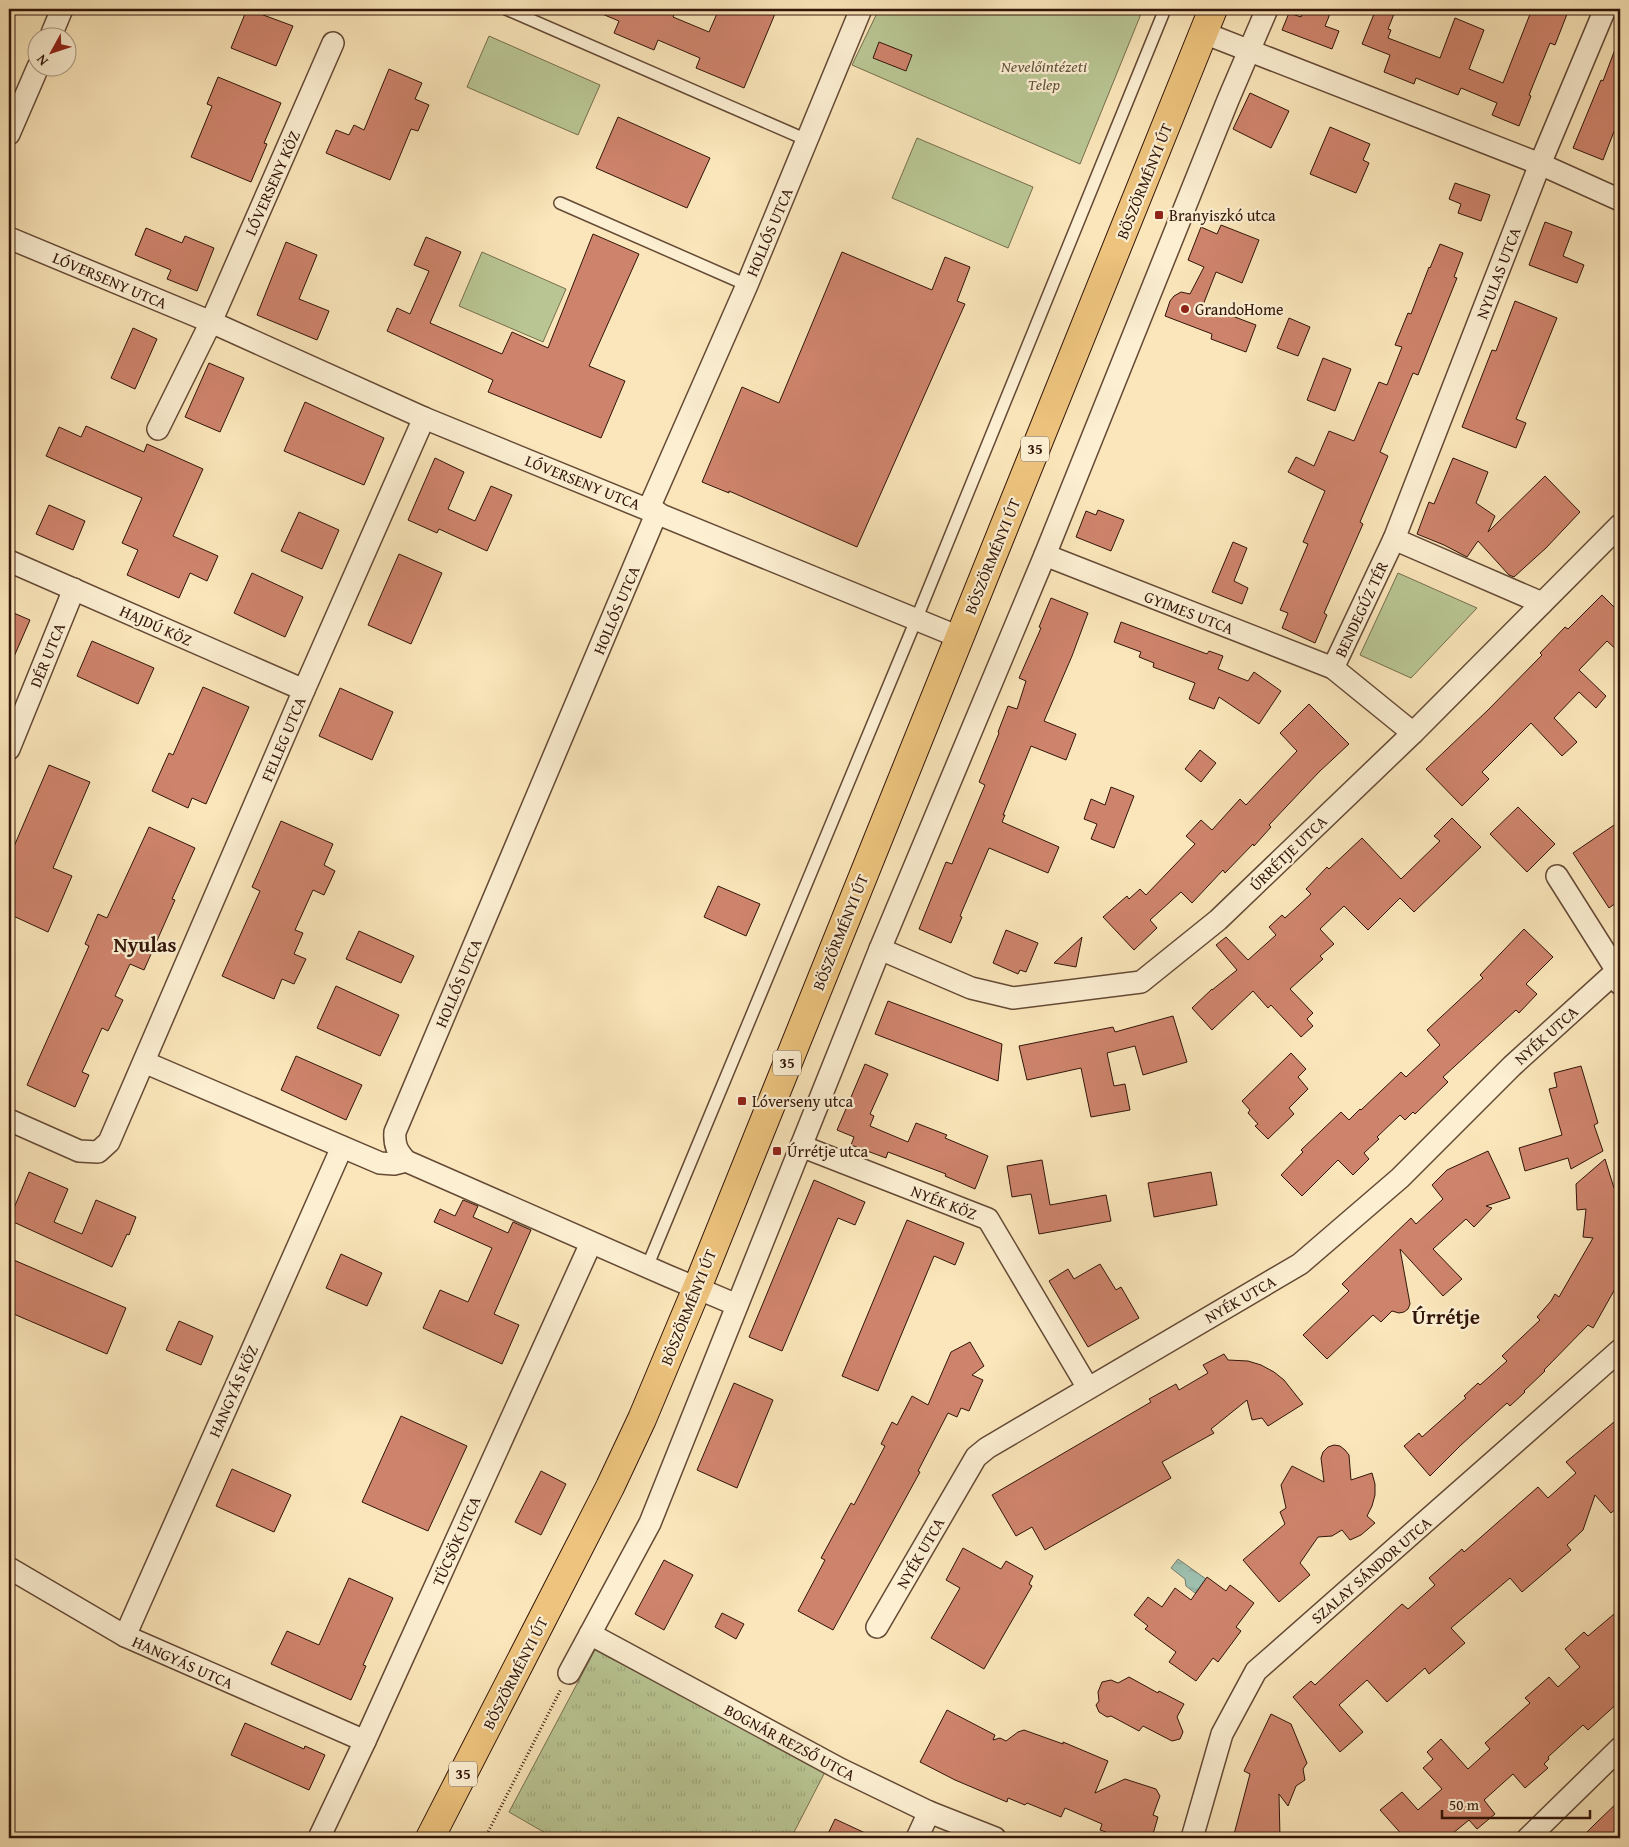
<svg xmlns="http://www.w3.org/2000/svg" width="1629" height="1847" font-family="'Gentium Book Plus',serif">
<defs>
<pattern id="grass-tufts" width="24" height="20" patternUnits="userSpaceOnUse" patternTransform="scale(1.25)"><rect width="24" height="20" fill="#b9c694"/><path d="M3 7l-1-3M5 7V3M7 7l1-3M15 17l-1-3M17 17v-4M19 17l1-3" fill="none" stroke="#a0a97e"/></pattern>
<pattern id="water-ripples" width="26" height="14" patternUnits="userSpaceOnUse" patternTransform="scale(1.25)"><rect width="26" height="14" fill="#9ec0b0"/><path d="M2 4q2-2 4 0t4 0M15 11q2-2 4 0t4 0" fill="none" stroke="#89a496"/></pattern>
</defs>
<rect width="100%" height="100%" fill="#fae6ba"/>
<filter id="stains"><feTurbulence type="fractalNoise" baseFrequency=".004" numOctaves="4"/><feColorMatrix values="0 0 0 0 .2 0 0 0 0 .09 0 0 0 0 .02 0 0 0 .5 -.17"/></filter>
<radialGradient id="worn" r=".72"><stop offset=".6" stop-color="#630" stop-opacity="0"/><stop offset="1" stop-color="#630" stop-opacity=".3"/></radialGradient>
<polygon fill="url(#grass-tufts)" stroke="#766e4e" points="595,1650 825,1772 791,1838 554,1838 509,1812"/>
<g fill="#b9c694" stroke="#766e4e">
<polygon points="879,9 1143,9 1080,164 852,65"/>
<polygon points="489,36 600,85 578,135 467,87"/>
<polygon points="917,138 1033,187 1008,248 892,198"/>
<polygon points="482,252 566,289 543,342 459,306"/>
<polygon points="1398,573 1477,608 1411,678 1360,655"/>
</g>
<polygon fill="url(#water-ripples)" stroke="#737c6d" points="1178,1559 1206,1579 1195,1593 1186,1586 1185,1579 1171,1568"/>
<g fill="#ce846c" stroke="#321509">
<polygon points="247,9 293,26 276,66 231,48"/>
<polygon points="590,9 676,9 673,17 709,32 719,9 777,9 744,88 696,68 700,58 658,40 654,50 614,33 619,21"/>
<polygon points="1304,9 1332,9 1325,26 1339,31 1332,49 1282,30 1289,13 1301,17"/>
<polygon points="1376,9 1396,9 1388,29 1391,30 1388,38 1440,58 1455,18 1484,30 1469,69 1503,83 1532,9 1569,9 1555,45 1550,43 1529,95 1531,96 1519,126 1492,115 1497,103 1461,88 1458,95 1416,78 1414,84 1384,72 1390,55 1362,44"/>
<polygon points="1619,39 1620,116 1603,160 1573,148 1601,80 1603,81"/>
<polygon points="879,42 912,55 906,71 873,58"/>
<polygon points="389,69 422,83 415,99 429,105 418,131 411,129 390,180 326,153 336,130 349,135 354,125 364,130"/>
<polygon points="218,77 281,103 264,143 267,144 251,182 191,157 212,106 207,104"/>
<polygon points="1250,93 1289,111 1271,148 1233,129"/>
<polygon points="618,117 710,158 687,208 596,168"/>
<polygon points="1330,127 1370,144 1363,160 1369,163 1356,193 1310,174"/>
<polygon points="1455,183 1490,195 1481,221 1458,213 1461,204 1449,199"/>
<polygon points="1545,222 1572,232 1563,256 1584,265 1577,283 1529,265"/>
<polygon points="1221,225 1259,240 1242,283 1216,272 1203,305 1256,325 1246,352 1211,339 1212,334 1165,316 1170,301 1174,296 1181,292 1190,294 1204,267 1188,260 1201,227 1217,234"/>
<polygon points="146,228 182,243 185,236 214,248 197,291 167,279 171,270 135,255"/>
<polygon points="593,234 639,254 589,366 625,381 601,438 488,392 493,380 387,331 397,308 410,314 429,271 414,265 426,237 461,252 430,323 502,354 512,332 548,348"/>
<polygon points="286,242 317,255 299,299 329,311 317,340 257,315"/>
<polygon points="1440,244 1463,253 1454,277 1457,278 1418,375 1413,373 1380,452 1388,456 1360,522 1363,524 1324,613 1327,615 1315,643 1282,628 1288,613 1280,610 1308,544 1303,542 1325,491 1288,472 1296,457 1314,466 1329,431 1354,441 1379,382 1387,385 1402,347 1395,345 1408,313 1411,314 1429,267 1430,268"/>
<polygon points="842,252 932,290 945,257 970,267 957,301 965,304 857,547 729,491 729,493 702,482 742,387 779,403"/>
<polygon points="1515,301 1557,318 1516,419 1526,423 1516,448 1462,427 1492,350 1496,351"/>
<polygon points="1289,318 1310,327 1298,356 1277,348"/>
<polygon points="133,328 157,339 135,389 111,378"/>
<polygon points="1323,358 1351,369 1335,411 1307,400"/>
<polygon points="209,363 244,378 220,432 185,417"/>
<polygon points="305,402 384,438 364,485 284,451"/>
<polygon points="86,426 144,452 147,444 203,469 173,536 218,556 207,581 190,573 179,598 127,575 138,550 122,543 142,498 46,456 59,427 81,437"/>
<polygon points="435,458 464,472 448,509 475,521 491,486 512,495 487,551 439,529 437,533 408,520"/>
<polygon points="1453,458 1488,472 1476,503 1495,516 1488,532 1545,476 1580,512 1546,548 1514,577 1509,575 1478,541 1467,557 1444,545 1417,534 1429,502 1434,504"/>
<polygon points="49,505 85,521 73,550 36,534"/>
<polygon points="1098,510 1124,520 1111,551 1076,537 1086,511 1096,515"/>
<polygon points="299,512 339,530 322,569 281,551"/>
<polygon points="1233,542 1247,548 1234,581 1248,588 1242,604 1212,592"/>
<polygon points="399,554 442,573 411,644 368,625"/>
<polygon points="252,573 303,597 285,637 234,613"/>
<polygon points="1602,595 1620,613 1620,653 1607,641 1579,670 1606,696 1596,708 1579,692 1554,718 1577,742 1562,756 1531,723 1482,772 1489,779 1462,806 1426,769 1488,710 1542,655 1540,653 1565,627 1568,629"/>
<polygon points="1051,598 1088,613 1072,656 1044,721 1076,734 1066,760 1031,746 1003,815 1005,815 1002,822 1059,847 1048,873 989,848 960,916 962,917 951,943 919,929 946,862 952,864 985,785 979,782 999,733 998,732 1008,706 1017,709 1026,681 1019,678 1041,628 1039,627"/>
<polygon points="9,611 30,620 9,668"/>
<polygon points="1121,622 1207,654 1209,651 1223,656 1218,669 1248,681 1254,672 1281,691 1259,724 1219,697 1214,709 1189,699 1195,683 1153,667 1154,663 1139,657 1141,652 1114,642"/>
<polygon points="92,641 154,668 138,704 77,676"/>
<polygon points="203,687 249,707 206,804 192,798 188,808 152,791 169,753 173,755"/>
<polygon points="340,688 393,712 372,760 319,736"/>
<polygon points="1309,704 1349,744 1319,772 1269,825 1271,827 1254,846 1253,844 1225,873 1223,870 1192,903 1181,892 1150,920 1157,928 1134,950 1103,917 1127,896 1129,899 1140,889 1146,895 1195,844 1186,836 1201,820 1212,830 1240,799 1246,805 1297,751 1280,733"/>
<polygon points="1200,750 1216,763 1201,782 1185,769"/>
<polygon points="49,765 90,782 53,868 72,876 48,932 9,914 9,858"/>
<polygon points="1111,787 1134,796 1114,848 1091,839 1097,824 1084,819 1091,799 1105,805"/>
<polygon points="1518,807 1555,844 1527,872 1490,834"/>
<polygon points="1452,818 1481,847 1414,912 1400,898 1368,930 1344,906 1320,929 1334,944 1320,956 1323,959 1290,989 1313,1013 1307,1019 1313,1026 1301,1037 1271,1005 1268,1008 1253,991 1212,1030 1192,1008 1212,989 1212,990 1237,970 1216,945 1226,937 1248,960 1276,935 1269,927 1282,915 1285,918 1311,894 1306,889 1327,867 1329,869 1362,838 1401,879 1440,841 1434,836"/>
<polygon points="281,821 333,844 324,865 335,871 324,895 313,890 295,930 303,933 294,954 306,959 294,984 282,979 274,999 222,976 260,891 252,887"/>
<polygon points="1620,821 1620,900 1609,908 1573,853"/>
<polygon points="149,827 195,848 172,899 175,900 144,970 130,964 115,996 123,1000 108,1031 102,1028 82,1072 89,1075 75,1107 27,1085 89,946 85,944 98,914 107,918"/>
<polygon points="718,886 760,904 746,936 704,917"/>
<polygon points="1524,929 1553,957 1526,984 1537,994 1519,1013 1516,1010 1443,1077 1448,1082 1415,1114 1413,1112 1405,1120 1400,1115 1377,1137 1379,1139 1364,1153 1369,1159 1353,1175 1338,1160 1302,1196 1281,1175 1303,1152 1301,1150 1341,1112 1349,1120 1360,1109 1361,1110 1401,1072 1406,1077 1440,1045 1427,1030 1483,978 1480,975"/>
<polygon points="1006,930 1038,943 1026,972 1020,970 1018,974 993,963"/>
<polygon points="359,931 414,956 401,983 346,959"/>
<polygon points="1082,937 1076,967 1054,963"/>
<polygon points="336,986 399,1015 380,1056 317,1028"/>
<polygon points="888,1001 1002,1044 998,1081 875,1034"/>
<polygon points="1173,1016 1187,1062 1143,1075 1135,1046 1107,1053 1114,1086 1125,1084 1130,1110 1091,1117 1081,1068 1027,1080 1019,1046 1113,1027 1115,1032"/>
<polygon points="1291,1053 1306,1069 1298,1077 1308,1089 1289,1108 1294,1114 1268,1139 1255,1126 1258,1124 1248,1113 1250,1110 1242,1101"/>
<polygon points="296,1056 362,1085 346,1120 281,1090"/>
<polygon points="865,1064 888,1074 870,1114 874,1116 870,1126 908,1142 916,1123 947,1135 945,1138 988,1156 975,1189 945,1176 946,1174 888,1152 886,1158 851,1145 854,1137 837,1130"/>
<polygon points="1581,1066 1598,1123 1594,1125 1603,1151 1571,1169 1568,1158 1525,1171 1519,1148 1562,1135 1549,1089 1557,1087 1554,1073"/>
<polygon points="1488,1151 1510,1198 1486,1206 1492,1208 1474,1227 1466,1219 1433,1249 1462,1279 1443,1296 1400,1249 1410,1304 1408,1309 1404,1312 1399,1313 1392,1311 1381,1322 1373,1315 1327,1359 1303,1335 1349,1291 1342,1284 1411,1218 1416,1224 1443,1199 1432,1185 1447,1170"/>
<polygon points="1605,1159 1614,1188 1620,1188 1620,1280 1593,1328 1588,1325 1544,1370 1545,1371 1524,1391 1525,1392 1510,1406 1507,1403 1461,1445 1430,1476 1404,1446 1419,1433 1422,1437 1466,1398 1464,1396 1478,1383 1480,1385 1507,1361 1502,1356 1540,1320 1537,1317 1551,1301 1555,1294 1559,1297 1593,1238 1583,1237 1586,1209 1577,1210 1576,1184"/>
<polygon points="1042,1160 1050,1205 1106,1195 1111,1221 1039,1234 1031,1194 1012,1197 1007,1166"/>
<polygon points="29,1172 68,1189 54,1222 82,1234 96,1200 136,1217 129,1235 127,1234 112,1267 9,1220"/>
<polygon points="1211,1172 1217,1205 1154,1217 1148,1183"/>
<polygon points="814,1180 865,1202 855,1225 838,1218 782,1351 749,1337"/>
<polygon points="463,1200 478,1206 473,1217 508,1233 513,1222 531,1230 494,1314 519,1325 502,1364 423,1328 440,1290 468,1302 492,1248 434,1222 440,1209 455,1216"/>
<polygon points="907,1220 964,1243 955,1265 934,1256 878,1391 842,1376"/>
<polygon points="341,1254 382,1273 367,1306 326,1288"/>
<polygon points="9,1258 126,1308 107,1354 9,1312"/>
<polygon points="1100,1264 1116,1290 1121,1287 1139,1318 1088,1347 1049,1281 1068,1269 1074,1279"/>
<polygon points="179,1321 213,1336 201,1365 166,1350"/>
<polygon points="970,1342 984,1366 972,1375 983,1380 969,1411 961,1408 957,1417 948,1413 918,1471 920,1472 833,1630 798,1611 825,1560 821,1558 851,1503 854,1505 885,1446 881,1444 892,1422 897,1425 912,1396 928,1405 951,1352"/>
<polygon points="1224,1354 1228,1360 1248,1361 1261,1365 1274,1372 1284,1380 1303,1404 1268,1426 1262,1418 1252,1420 1247,1400 1211,1429 1214,1433 1162,1462 1171,1478 1045,1550 1032,1527 1016,1536 992,1495 1151,1402 1149,1399 1176,1384 1179,1390 1208,1373 1203,1365"/>
<polygon points="734,1383 773,1400 737,1488 697,1470"/>
<polygon points="401,1416 467,1446 428,1531 362,1502"/>
<polygon points="1620,1417 1620,1478 1614,1483 1620,1490 1620,1505 1611,1513 1595,1495 1583,1530 1567,1545 1571,1550 1522,1592 1510,1578 1451,1628 1465,1643 1429,1674 1425,1668 1387,1702 1367,1680 1339,1705 1363,1732 1340,1752 1293,1697 1311,1681 1315,1685 1402,1604 1408,1609 1435,1585 1429,1578 1462,1549 1464,1552 1538,1487 1548,1498 1576,1473 1566,1462"/>
<polygon points="1334,1445 1340,1446 1345,1450 1349,1455 1351,1480 1372,1473 1375,1484 1375,1495 1372,1506 1367,1516 1375,1523 1361,1535 1350,1540 1342,1530 1332,1536 1318,1537 1300,1563 1310,1575 1279,1602 1243,1560 1285,1524 1280,1512 1286,1508 1281,1485 1292,1466 1324,1482 1321,1458 1323,1452 1328,1447"/>
<polygon points="232,1469 291,1495 274,1532 216,1506"/>
<polygon points="541,1471 566,1484 541,1535 515,1522"/>
<polygon points="963,1548 1001,1569 1006,1561 1033,1576 1029,1584 1032,1586 984,1669 931,1638 960,1588 946,1580"/>
<polygon points="664,1560 693,1575 664,1630 635,1614"/>
<polygon points="1207,1577 1226,1591 1230,1585 1254,1603 1236,1627 1241,1631 1218,1662 1213,1658 1196,1681 1169,1662 1176,1652 1145,1629 1148,1626 1134,1615 1148,1597 1162,1607 1175,1588 1191,1600"/>
<polygon points="349,1578 393,1598 363,1665 366,1666 351,1700 271,1664 287,1631 319,1645"/>
<polygon points="1620,1609 1620,1701 1588,1730 1583,1725 1548,1757 1549,1759 1544,1764 1548,1768 1525,1788 1513,1774 1484,1800 1495,1814 1477,1829 1469,1820 1447,1838 1405,1838 1380,1810 1402,1792 1418,1810 1442,1789 1423,1768 1433,1759 1427,1752 1441,1739 1468,1769 1490,1749 1485,1743 1530,1703 1525,1698 1549,1677 1558,1687 1580,1667 1565,1649 1584,1632 1588,1636"/>
<polygon points="722,1613 744,1624 736,1639 715,1627"/>
<polygon points="1129,1677 1158,1693 1159,1691 1184,1704 1177,1717 1183,1732 1180,1739 1172,1741 1143,1726 1139,1731 1111,1716 1107,1717 1099,1712 1096,1705 1099,1701 1098,1692 1102,1682 1111,1680 1118,1683"/>
<polygon points="947,1710 995,1735 993,1740 1000,1738 1006,1741 1018,1732 1024,1730 1063,1744 1063,1742 1108,1761 1095,1793 1125,1779 1156,1789 1160,1796 1153,1815 1158,1817 1153,1834 1148,1832 1146,1838 1117,1838 1105,1835 1106,1832 1100,1830 1102,1824 1065,1808 1061,1817 1027,1803 1025,1805 1008,1798 1007,1802 955,1780 920,1762"/>
<polygon points="1271,1714 1291,1724 1307,1763 1303,1769 1305,1780 1296,1786 1288,1806 1279,1794 1280,1838 1233,1838 1250,1774 1244,1771"/>
<polygon points="245,1723 304,1749 305,1746 325,1755 309,1790 231,1755"/>
<polygon points="1620,1800 1620,1838 1581,1838 1597,1822"/>
<polygon points="835,1819 876,1838 826,1838"/>
</g>
<g fill="none" stroke-linecap="round" stroke-linejoin="round">
<g stroke="#644935" stroke-width="14">
<g id="lane">
<polyline points="506,9 807,140"/>
<polyline points="560,203 747,285"/>
<polyline points="647,1267 916,620 1165,9"/>
</g>
</g>
<g stroke="#644935" stroke-width="24">
<g id="street">
<polyline points="1204,33 1540,164 1620,200"/>
<polyline points="50,38 62,9"/>
<polyline points="9,134 38,67"/>
<polyline points="9,238 211,322 424,418 959,637"/>
<polyline points="158,429 211,322 333,43"/>
<polyline points="649,508 747,285 861,9"/>
<path d="M 657,512 L 395,1132 C 394,1145 397,1151 406,1161 L 668,1276 L 737,1305"/>
<polyline points="1394,539 1542,603"/>
<polyline points="1045,555 1333,668 1413,733"/>
<polyline points="9,561 304,690"/>
<polyline points="1333,668 1394,539 1540,164 1605,9"/>
<polyline points="9,749 74,589"/>
<polyline points="1557,876 1617,971 1620,984"/>
<polyline points="880,949 971,988 1013,998 1141,982 1218,920 1413,733 1620,525"/>
<polyline points="144,1062 380,1163 394,1164 406,1161"/>
<polyline points="9,1120 79,1151 98,1152 109,1142 304,690 424,418"/>
<polyline points="801,1146 988,1219 1088,1388"/>
<polyline points="9,1568 125,1636 365,1741"/>
<polyline points="877,1627 976,1457 987,1448 1300,1264 1400,1178 1512,1066 1620,968"/>
<polyline points="590,1634 840,1769 929,1812 995,1838"/>
<polyline points="125,1636 342,1147"/>
<polyline points="569,1673 650,1523 880,949 1045,555 1228,100 1267,9"/>
<polyline points="319,1838 365,1741 591,1243"/>
<polyline points="917,1838 929,1812"/>
<polyline points="1192,1838 1222,1734 1256,1671 1620,1350"/>
<polyline points="1528,1838 1620,1748"/>
</g>
</g>
<g stroke="#321509" stroke-width="30">
<polyline id="primary" points="430,1838 610,1487 642,1419 697,1288 1213,9"/>
</g>
<polyline stroke="#321509" stroke-width="3" stroke-dasharray="1 2.5" stroke-linecap="butt" points="485,1838 561,1689"/>
<use href="#lane" stroke="#fcefd2" stroke-width="11"/>
<use href="#street" stroke="#fcefd2" stroke-width="21"/>
<use href="#primary" stroke="#edc37d" stroke-width="28"/>
</g>
<g fill="#8f2418" stroke="#fcefd2" stroke-width="2">
<rect x="1154" y="210" width="10" height="10" rx="2.5"/>
<circle cx="1185" cy="309" r="5"/>
<rect x="737" y="1096" width="10" height="10" rx="2.5"/>
<rect x="772" y="1146" width="10" height="10" rx="2.5"/>
</g>
<g text-anchor="middle" stroke-width="4.5" stroke-linejoin="round" paint-order="stroke">
<g fill="#fcefd2" stroke="#6f5645" stroke-width="1">
<rect x="1021" y="436.5" width="28" height="25" rx="4"/>
<rect x="773" y="1050.5" width="28" height="25" rx="4"/>
<rect x="449" y="1761.5" width="28" height="25" rx="4"/>
</g>
<g font-size="15" font-weight="bold" fill="#321509">
<text x="1035" y="454">35</text>
<text x="787" y="1068">35</text>
<text x="463" y="1779">35</text>
</g>
<g font-size="16" font-style="italic" fill="#61533a" stroke="#fcefd2">
<text x="1044" y="72">Nevelőintézeti<tspan x="1044" dy="18">Telep</tspan></text>
</g>
<g font-size="16" fill="#321509" stroke="#fcefd2">
<text transform="translate(1144 181) rotate(-68)" y="6">BÖSZÖRMÉNYI ÚT</text>
<text transform="translate(272 183) rotate(-66)" y="6">LÓVERSENY KÖZ</text>
<text transform="translate(769 232) rotate(-67)" y="6">HOLLÓS UTCA</text>
<text transform="translate(1498 273) rotate(-69)" y="6">NYULAS UTCA</text>
<text transform="translate(110 280) rotate(23)" y="6">LÓVERSENY UTCA</text>
<text transform="translate(583 482) rotate(22)" y="6">LÓVERSENY UTCA</text>
<text transform="translate(992 556) rotate(-68)" y="6">BÖSZÖRMÉNYI ÚT</text>
<text transform="translate(1361 609) rotate(-65)" y="6">BENDEGÚZ TÉR</text>
<text transform="translate(616 610) rotate(-67)" y="6">HOLLÓS UTCA</text>
<text transform="translate(1189 612) rotate(21)" y="6">GYIMES UTCA</text>
<text transform="translate(156 625) rotate(24)" y="6">HAJDÚ KÖZ</text>
<text transform="translate(47 655) rotate(-68)" y="6">DÉR UTCA</text>
<text transform="translate(283 739) rotate(-67)" y="6">FELLEG UTCA</text>
<text transform="translate(1288 853) rotate(-44)" y="6">ÚRRÉTJE UTCA</text>
<text transform="translate(840 932) rotate(-68)" y="6">BÖSZÖRMÉNYI ÚT</text>
<text transform="translate(458 983) rotate(-67)" y="6">HOLLÓS UTCA</text>
<text transform="translate(1546 1035) rotate(-42)" y="6">NYÉK UTCA</text>
<text transform="translate(944 1202) rotate(21)" y="6">NYÉK KÖZ</text>
<text transform="translate(1240 1299) rotate(-30)" y="6">NYÉK UTCA</text>
<text transform="translate(688 1307) rotate(-68)" y="6">BÖSZÖRMÉNYI ÚT</text>
<text transform="translate(233 1391) rotate(-66)" y="6">HANGYÁS KÖZ</text>
<text transform="translate(456 1541) rotate(-66)" y="6">TÜCSÖK UTCA</text>
<text transform="translate(920 1553) rotate(-60)" y="6">NYÉK UTCA</text>
<text transform="translate(1371 1570) rotate(-41)" y="6">SZALAY SÁNDOR UTCA</text>
<text transform="translate(183 1662) rotate(24)" y="6">HANGYÁS UTCA</text>
<text transform="translate(515 1673) rotate(-63)" y="6">BÖSZÖRMÉNYI ÚT</text>
<text transform="translate(790 1742) rotate(28)" y="6">BOGNÁR REZSŐ UTCA</text>
</g>
<g font-size="16" fill="#321509" stroke="#fcefd2" text-anchor="start">
<text x="1169" y="221">Branyiszkó utca</text>
<text x="1195" y="315">GrandoHome</text>
<text x="752" y="1107">Lóverseny utca</text>
<text x="787" y="1157">Úrrétje utca</text>
</g>
<g font-size="21" font-weight="bold" fill="#321509" stroke="#fcefd2">
<text x="145" y="952">Nyulas</text>
<text x="1446" y="1324">Úrrétje</text>
</g>
</g>
<rect width="1629" height="1847" fill="none" stroke="#fae6ba" stroke-width="30"/>
<rect x="10" y="10" width="1609" height="1827" fill="none" stroke="#321509" stroke-width="2.5"/>
<rect x="15" y="15" width="1599" height="1817" fill="none" stroke="#321509"/>
<g transform="translate(52 52) rotate(230)"><circle r="24" fill="#fcefd2" stroke="#ab9882"/>
<path d="M0-4L9 19L0 12L-9 19Z" fill="#8f2418"/>
<text y="-8" font-size="14" font-weight="bold" text-anchor="middle" fill="#321509">N</text>
</g>
<path d="M1442 1810v8h148v-8" fill="none" stroke="#321509" stroke-width="2.5"/>
<text x="1449" y="1810" font-size="15" fill="#321509" stroke="#fcefd2" stroke-width="4" paint-order="stroke">50 m</text>
<rect width="100%" height="100%" filter="url(#stains)"/>
<rect width="100%" height="100%" fill="url(#worn)"/>
</svg>
